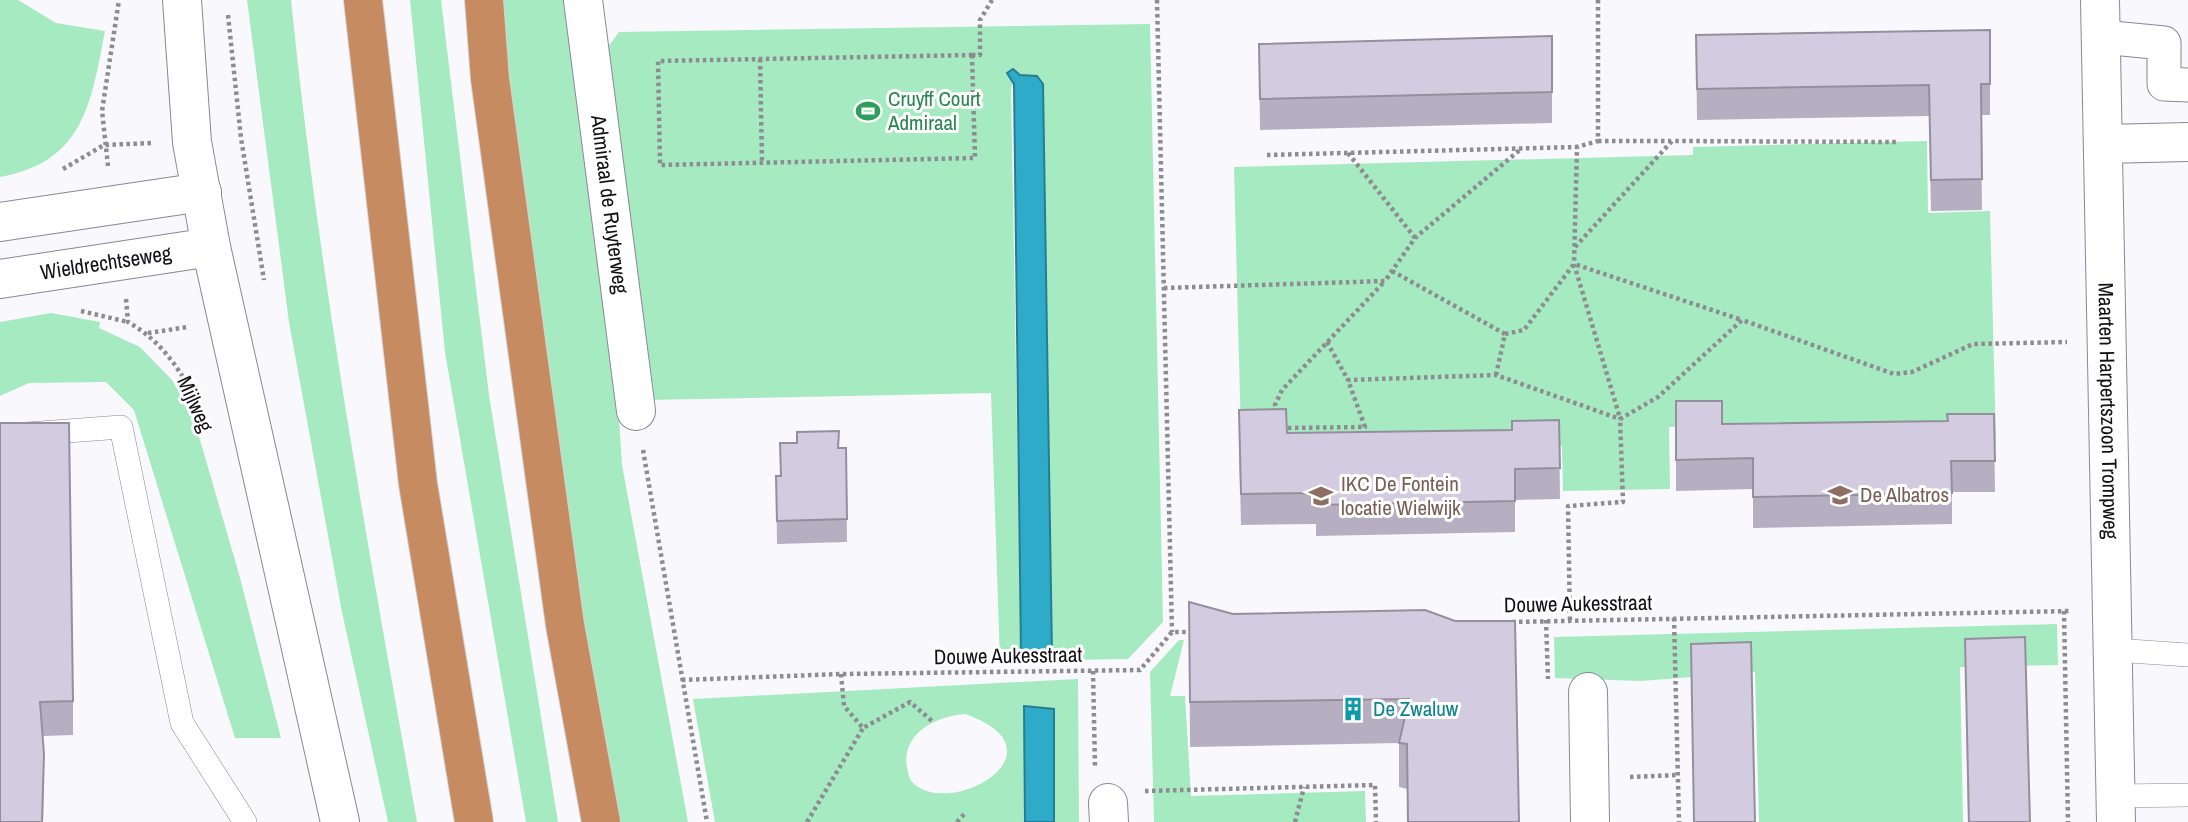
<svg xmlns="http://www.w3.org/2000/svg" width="2188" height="822" font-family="'Archivo Narrow',sans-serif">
<rect width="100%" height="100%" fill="#f9f8fc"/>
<g fill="#a6eac1" fill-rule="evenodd">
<path d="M 0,0 L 18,0 L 56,23 L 105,31 C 91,103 84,162 0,177 Z"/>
<path d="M 247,0 L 291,0 C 319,277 368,548 417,822 L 388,822 L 342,612 L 289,322 Z"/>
<polygon points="410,0 441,0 489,395 558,822 526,822 445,352"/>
<polygon points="496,0 573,0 613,326 622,465 688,822 615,822 593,702"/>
<path d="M 1150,24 L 1163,622 L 1128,659 L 1000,661 L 991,393 L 648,400 L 599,59 L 619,32 ZM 1019,75 L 1037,76 L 1043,84 L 1052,655 L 1021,655 L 1011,87 Z"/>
<polygon points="1927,141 1928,213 1990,211 1996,443 1728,449 1727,426 1669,427 1670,489 1563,491 1562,446 1293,453 1241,436 1234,167 1693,155 1693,147"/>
<polygon points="51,313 100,322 99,328 140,347 172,380 193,416 239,574 281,738 235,738 134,410 106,382 29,383 0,396 0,322"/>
<polygon points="2057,624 2058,665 1960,667 1963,822 1759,822 1755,672 1641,681 1555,678 1554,637"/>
<polygon points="1179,640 1184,640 1170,696 1185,696 1191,796 1365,791 1366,822 1154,822 1150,672"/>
<path d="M 1078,679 L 1079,822 L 1054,822 L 1054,709 L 1024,707 L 1025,822 L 715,822 L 693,699 ZM 965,714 C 1071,751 948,822 911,781 C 893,739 930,717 965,714 Z"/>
</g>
<g fill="#2eabc8" stroke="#267d93" stroke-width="2">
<polygon points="1013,69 1020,75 1037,76 1043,84 1052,655 1021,655 1014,84 1007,73"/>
<polygon points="1024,706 1054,709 1054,822 1025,822"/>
</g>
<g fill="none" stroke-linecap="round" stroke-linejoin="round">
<g stroke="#8c8699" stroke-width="24">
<g id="service">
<polyline points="0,436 121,427 182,723 245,822"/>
<polyline points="2115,650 2188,655"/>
<polyline points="2117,796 2188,795"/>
</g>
</g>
<g stroke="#8c8699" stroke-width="35">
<polyline id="pedestrian" points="2102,37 2164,43 2164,84 2188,85"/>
</g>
<g stroke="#8c8699" stroke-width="40">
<g id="minor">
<path id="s1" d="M 583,0 L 636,411"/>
<path id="s2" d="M 2100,0 L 2116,822"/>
<polyline points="2104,144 2188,142"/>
<polyline points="1588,692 1590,822"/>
<polyline points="1108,803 1109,822"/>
</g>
</g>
<g stroke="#8c8699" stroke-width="40">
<g id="tertiary">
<polyline points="0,222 202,192"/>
<path id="s3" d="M 0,279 L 211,247"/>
</g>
</g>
<g stroke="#8c8699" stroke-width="40">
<polyline id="secondary" points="182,0 192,142 211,247 340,822"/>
</g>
<g stroke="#d5d4d5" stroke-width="40">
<g id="motorway">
<polyline points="363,0 418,484 474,822"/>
<polyline points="484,0 490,79 565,625 601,822"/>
</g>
</g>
<g stroke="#8d8c91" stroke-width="4.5" stroke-dasharray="3.5 3.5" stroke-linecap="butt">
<polyline points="1157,0 1172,632"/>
<polyline points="1598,0 1598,141 1577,147 1574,264 1620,418"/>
<polyline points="228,15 241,138 264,280"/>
<polygon points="972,55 975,158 660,165 658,61"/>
<polyline points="972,55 980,55 980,20 992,0"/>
<polyline points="760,59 762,162"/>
<polyline points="1598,141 1671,141"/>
<polyline points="1348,153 1415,238"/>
<polyline points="1267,155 1577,147"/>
<polyline points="108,166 102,111 119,0"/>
<polyline points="63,169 104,145 153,143"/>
<polyline points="1575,247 1672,141 1897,142"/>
<polyline points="1392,271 1505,334 1496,375"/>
<polyline points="1164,288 1385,281 1415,238 1521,149"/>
<path d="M 126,299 L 128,322 C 165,343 183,375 203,412"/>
<polyline points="81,311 128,322"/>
<polyline points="148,333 188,327"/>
<polyline points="1505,334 1524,330 1574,264 1742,320"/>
<polyline points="1327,342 1348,380"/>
<polyline points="1276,413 1275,405 1282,390 1385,281"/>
<polyline points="1281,428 1365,427 1348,380 1496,375 1620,419"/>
<polyline points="643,450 707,822"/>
<polyline points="2064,611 2068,822"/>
<polyline points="1674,618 1679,822"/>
<polyline points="1546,620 1548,679"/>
<polyline points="1570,620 1568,506 1623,502 1620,419 1658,397 1742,320 1894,374 1912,372 1973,344 2067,342"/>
<polyline points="1512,622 2070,611"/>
<polyline points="1093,671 1095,767"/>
<polyline points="841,674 844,706 863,728 910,702 932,721"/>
<polyline points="682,680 841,674 1140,670 1172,632 1192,632"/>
<polyline points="1630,777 1678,775"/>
<polyline points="1145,791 1375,785 1376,822"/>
<polyline points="807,822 863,728"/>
<polyline points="957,822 966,812"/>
<polyline points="1295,822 1304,787"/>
</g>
<use href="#service" stroke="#fff" stroke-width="23"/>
<use href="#pedestrian" stroke="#fff" stroke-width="33"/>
<use href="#minor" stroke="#fff" stroke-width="38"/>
<use href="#tertiary" stroke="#fff" stroke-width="38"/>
<use href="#secondary" stroke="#fff" stroke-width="38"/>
<use href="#motorway" stroke="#c68b61" stroke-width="38"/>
</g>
<g fill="#b5afc1">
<polygon points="1696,35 1990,84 1990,115 1981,115 1982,210 1931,211 1929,116 1697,120"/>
<polygon points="1552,36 1552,123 1260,130 1259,44"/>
<polygon points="1676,401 1722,424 1947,421 1994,414 1995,492 1952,492 1952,524 1753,528 1753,489 1676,491"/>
<polygon points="1559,420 1560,499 1515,500 1515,532 1316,536 1316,524 1241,525 1239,441 1287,433 1512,430"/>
<polygon points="0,423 73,701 73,735 43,736 44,789"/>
<polygon points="839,448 846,448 847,542 777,544 776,476 780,476"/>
<polygon points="1189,602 1233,614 1425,610 1519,822 1407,822 1407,789 1399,787 1399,743 1190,747"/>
<polygon points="1965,639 2030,822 1968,822"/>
</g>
<polygon fill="#948f9d" points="44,754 43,822 42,822"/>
<g fill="#d3cce0" stroke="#948f9d" stroke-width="2">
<polygon points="1990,30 1990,84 1981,84 1982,179 1931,180 1929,85 1697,89 1696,35"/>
<polygon points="1552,36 1552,92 1260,99 1259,44"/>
<polygon points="1676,401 1722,401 1722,424 1948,421 1947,414 1994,414 1995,461 1951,461 1952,493 1753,497 1753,458 1676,460"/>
<polygon points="1286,409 1287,433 1512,430 1512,421 1559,420 1560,468 1515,469 1515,501 1316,505 1316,493 1241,494 1239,410"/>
<polygon points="0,423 69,423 73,701 40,702 44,754 42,822 0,822"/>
<polygon points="839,431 838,448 846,448 847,519 777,521 776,476 781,476 780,443 797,443 797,432"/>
<polygon points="1189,602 1233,614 1425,610 1455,621 1515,621 1519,822 1408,822 1407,744 1399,743 1409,699 1190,702"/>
<polygon points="2025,637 2030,822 1969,822 1965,639"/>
<polygon points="1751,642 1755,822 1694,822 1691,644"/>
</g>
<defs>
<g id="stadium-bare" transform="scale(1.89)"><path d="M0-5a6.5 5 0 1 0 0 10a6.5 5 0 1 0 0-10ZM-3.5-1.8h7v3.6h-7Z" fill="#2e9e5b" stroke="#fff" stroke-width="2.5" paint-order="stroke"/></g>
<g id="school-bare" transform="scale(1.89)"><path d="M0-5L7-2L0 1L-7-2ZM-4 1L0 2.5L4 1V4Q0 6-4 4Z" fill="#8d6e63" stroke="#fff" stroke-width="2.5" paint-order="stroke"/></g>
<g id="building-bare" transform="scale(1.89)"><path d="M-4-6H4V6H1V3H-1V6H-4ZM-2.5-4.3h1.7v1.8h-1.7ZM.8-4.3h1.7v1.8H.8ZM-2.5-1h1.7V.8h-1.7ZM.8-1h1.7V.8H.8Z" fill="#0f9aa8" stroke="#fff" stroke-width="2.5" paint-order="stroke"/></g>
</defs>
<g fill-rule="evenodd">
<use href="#stadium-bare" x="868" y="111"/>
<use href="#school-bare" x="1840" y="495"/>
<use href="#school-bare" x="1321" y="496"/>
<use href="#building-bare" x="1353" y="709"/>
</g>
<g text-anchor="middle" stroke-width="6" stroke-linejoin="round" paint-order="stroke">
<g font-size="21" fill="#27864d" stroke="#fff" text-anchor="start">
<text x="888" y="106">Cruyff Court<tspan x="888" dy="24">Admiraal</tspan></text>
</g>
<g font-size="21" fill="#131117" stroke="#fff">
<text dy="7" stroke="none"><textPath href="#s1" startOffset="206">Admiraal de Ruyterweg</textPath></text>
<text dy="7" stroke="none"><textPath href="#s3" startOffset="107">Wieldrechtseweg</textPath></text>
<text transform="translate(195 404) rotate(66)" y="7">Mijlweg</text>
<text dy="7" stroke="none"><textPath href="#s2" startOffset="411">Maarten Harpertszoon Trompweg</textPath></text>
<text transform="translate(1578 604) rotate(-1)" y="7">Douwe Aukesstraat</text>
<text transform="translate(1008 656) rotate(-1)" y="7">Douwe Aukesstraat</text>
</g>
<g font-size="21" fill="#785e54" stroke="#fff" text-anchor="start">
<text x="1341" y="491">IKC De Fontein<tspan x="1341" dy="24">locatie Wielwijk</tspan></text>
<text x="1860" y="502">De Albatros</text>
</g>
<g font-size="21" fill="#0d838f" stroke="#fff" text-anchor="start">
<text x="1373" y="716">De Zwaluw</text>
</g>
</g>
</svg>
